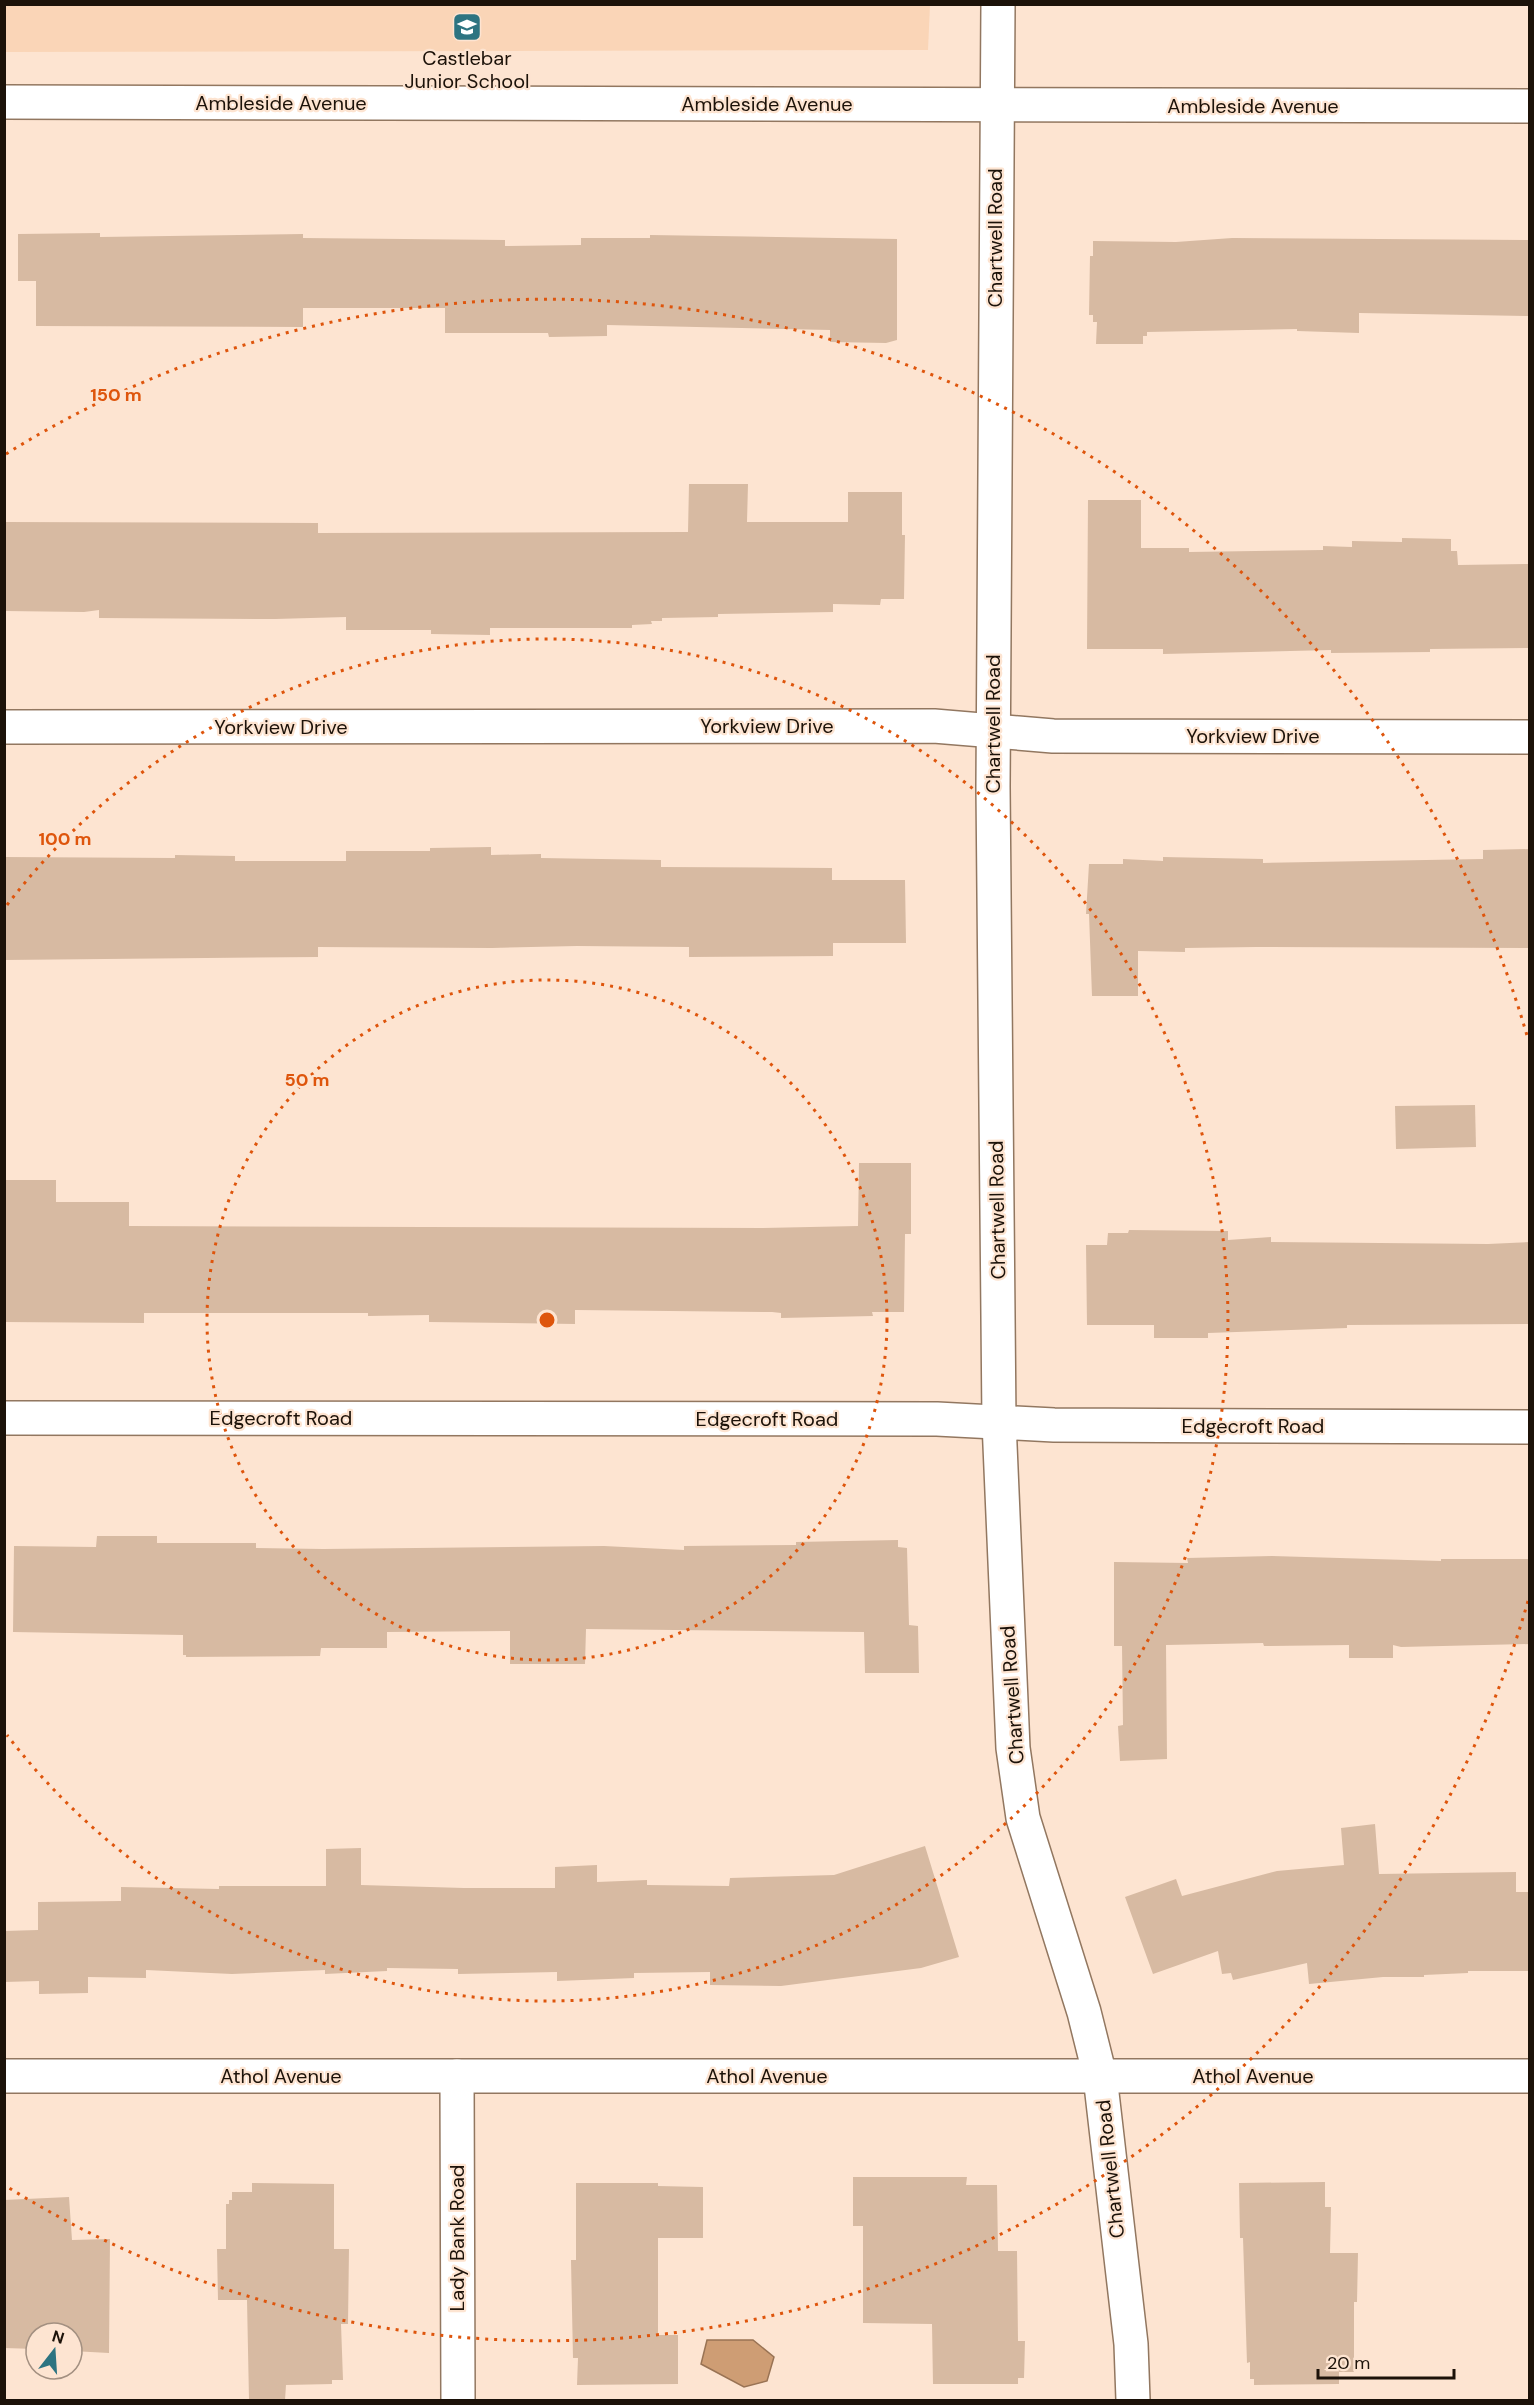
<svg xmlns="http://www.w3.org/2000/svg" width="1534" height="2405" font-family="'DM Sans',sans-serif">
<rect width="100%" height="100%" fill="#fde4d1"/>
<polygon fill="#fad5b7" points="4,5 5,4 930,5 928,50 5,52"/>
<polygon fill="#ce9d74" stroke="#997354" stroke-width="1.5" points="707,2340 753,2340 774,2357 767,2381 744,2387 701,2364"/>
<g fill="#d7baa2">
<polygon points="100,233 100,237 303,234 303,238 505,240 505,246 581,245 581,238 650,238 650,235 897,239 897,340 886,343 830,342 830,330 607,325 607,336 549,337 548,333 445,333 445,308 303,308 303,327 36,326 36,281 18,281 18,234"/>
<polygon points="1232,238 1530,240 1530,316 1359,313 1359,333 1297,331 1297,329 1147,332 1147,336 1143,336 1143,344 1096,344 1097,322 1093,322 1093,315 1089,315 1090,256 1093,256 1093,241 1176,242"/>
<polygon points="689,484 748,484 747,522 848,522 848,492 902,492 902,535 905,535 904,599 881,599 880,605 833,604 833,612 718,614 718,617 662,618 662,621 651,621 652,624 632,625 632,628 490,628 490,635 431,634 431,630 346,630 346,617 275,619 99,618 99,610 84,612 5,611 4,522 318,523 318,533 688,532"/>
<polygon points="1088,500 1141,500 1141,548 1189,548 1189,552 1323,550 1323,546 1352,547 1352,541 1402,542 1402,538 1451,539 1451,551 1457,551 1458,565 1530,564 1530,648 1430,649 1430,652 1331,653 1331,650 1163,654 1163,649 1087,649"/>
<polygon points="491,847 491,855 541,854 541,858 661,860 661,867 832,868 832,880 905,880 906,943 833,943 833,956 689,957 689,947 577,946 492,948 318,947 318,957 4,960 4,857 175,858 175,855 235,856 235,861 346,861 346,851 430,851 430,848"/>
<polygon points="1530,849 1530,948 1256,947 1185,948 1185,952 1138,951 1138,996 1092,996 1089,914 1086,914 1089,864 1123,864 1123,859 1163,861 1163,857 1263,859 1263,863 1483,859 1483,850"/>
<polygon points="1475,1105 1476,1147 1396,1149 1395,1106"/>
<polygon points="859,1163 911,1163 911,1234 905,1234 904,1312 872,1312 873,1316 781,1318 781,1313 772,1312 575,1310 575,1324 429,1322 429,1315 368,1316 368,1313 144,1313 144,1323 4,1322 4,1180 56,1180 56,1202 129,1202 129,1226 763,1228 858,1226"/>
<polygon points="1129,1230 1228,1231 1228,1240 1271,1237 1271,1242 1488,1244 1530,1242 1530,1324 1347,1325 1347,1328 1208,1333 1208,1338 1154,1338 1154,1325 1087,1325 1086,1245 1107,1245 1108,1233 1128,1233"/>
<polygon points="97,1536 157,1536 157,1543 256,1543 256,1548 323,1549 604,1546 684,1550 684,1546 796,1545 796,1542 898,1540 898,1547 907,1548 909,1625 918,1626 919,1673 865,1673 864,1632 586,1629 585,1664 510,1664 510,1631 387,1632 387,1648 321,1648 320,1656 186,1657 186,1655 183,1655 183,1635 13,1632 14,1546 96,1547"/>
<polygon points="1272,1556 1441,1561 1441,1559 1530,1559 1530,1644 1401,1647 1393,1645 1393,1658 1349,1658 1349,1645 1264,1646 1263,1643 1166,1645 1167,1759 1120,1761 1118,1726 1123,1725 1122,1646 1114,1646 1114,1562 1188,1563 1187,1558"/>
<polygon points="1375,1824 1379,1874 1516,1872 1516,1892 1530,1892 1530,1971 1468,1971 1468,1973 1424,1975 1424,1977 1383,1977 1309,1984 1307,1963 1233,1980 1231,1973 1222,1974 1218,1951 1153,1974 1125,1897 1176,1879 1182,1896 1277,1871 1344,1865 1341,1828"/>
<polygon points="925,1846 959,1957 921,1968 781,1986 710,1985 710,1972 634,1973 634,1978 557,1981 557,1972 458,1974 458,1969 387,1968 387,1971 325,1974 325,1970 232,1974 146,1970 146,1978 88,1977 88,1993 39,1994 39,1981 4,1982 4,1931 38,1930 38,1902 121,1901 121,1887 219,1889 219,1886 326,1886 326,1849 361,1848 361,1885 464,1888 555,1888 555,1867 597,1865 597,1882 647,1880 647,1885 729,1886 730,1878 834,1875"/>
<polygon points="853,2177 967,2177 966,2185 997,2185 998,2251 1017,2251 1018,2341 1025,2341 1024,2378 1018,2378 1018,2384 933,2384 932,2324 863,2323 863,2226 853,2226"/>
<polygon points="1325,2182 1325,2207 1331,2207 1330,2253 1358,2253 1357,2302 1354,2302 1354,2372 1339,2372 1339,2384 1254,2385 1254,2379 1250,2379 1250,2362 1247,2363 1243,2238 1240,2238 1239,2183"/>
<polygon points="252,2183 334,2184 334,2249 349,2249 348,2324 341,2324 343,2380 332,2380 332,2384 286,2385 285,2400 249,2400 247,2300 218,2300 217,2249 226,2249 226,2204 229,2204 229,2200 232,2200 232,2192 252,2192"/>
<polygon points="576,2183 658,2183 658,2186 703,2187 703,2238 658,2238 658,2335 678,2335 678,2384 577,2385 578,2358 573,2358 571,2260 576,2260"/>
<polygon points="69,2197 72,2240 110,2239 109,2353 72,2351 72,2333 36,2333 36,2349 4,2348 4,2200"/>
</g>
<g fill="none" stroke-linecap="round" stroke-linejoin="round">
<g stroke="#927760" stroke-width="36">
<g id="minor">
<polyline points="998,4 993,787 999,1422 1013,1748 1023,1818 1084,2012 1100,2076 1131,2344 1133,2400"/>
<polyline points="4,102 1530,106"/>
<polyline points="4,727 934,726 1053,736 1530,737"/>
<polyline points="4,1418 937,1419 1054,1425 1530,1427"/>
<polyline points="4,2076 1530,2076"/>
<polyline points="457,2076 458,2400"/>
</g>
</g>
<use href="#minor" stroke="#fff" stroke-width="33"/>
</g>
<g fill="none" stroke="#de550c" stroke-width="3" stroke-dasharray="3 6">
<circle cx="547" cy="1320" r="340"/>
<path d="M7 905A681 681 0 1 1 7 1735"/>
<path d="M1528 1601A1021 1021 0 0 1 6 2186M6 454A1021 1021 0 0 1 1528 1039"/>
</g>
<defs>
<g id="school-square" transform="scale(1.5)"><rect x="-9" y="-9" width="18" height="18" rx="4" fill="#2d7481" stroke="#fde4d1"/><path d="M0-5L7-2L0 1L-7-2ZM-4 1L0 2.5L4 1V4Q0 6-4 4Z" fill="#fff"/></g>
</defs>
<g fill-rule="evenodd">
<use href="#school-square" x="467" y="27"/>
</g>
<g text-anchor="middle" stroke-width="4.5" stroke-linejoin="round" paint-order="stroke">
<g font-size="20" fill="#1c1209" stroke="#fde4d1">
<text x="467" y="65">Castlebar<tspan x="467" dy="23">Junior School</tspan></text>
</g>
<g font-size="20" fill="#1c1209" stroke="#fde4d1">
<text x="281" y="110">Ambleside Avenue</text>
<text x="767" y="111">Ambleside Avenue</text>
<text x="1253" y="113">Ambleside Avenue</text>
<text transform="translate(995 238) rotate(-90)" y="7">Chartwell Road</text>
<text transform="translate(993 724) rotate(-90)" y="7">Chartwell Road</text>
<text x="767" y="733">Yorkview Drive</text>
<text x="281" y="734">Yorkview Drive</text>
<text x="1253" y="743">Yorkview Drive</text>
<text transform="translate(997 1210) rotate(-91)" y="7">Chartwell Road</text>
<text x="281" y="1425">Edgecroft Road</text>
<text x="767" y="1426">Edgecroft Road</text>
<text x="1253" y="1433">Edgecroft Road</text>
<text transform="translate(1012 1695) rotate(-94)" y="7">Chartwell Road</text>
<text x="281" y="2083">Athol Avenue</text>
<text x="767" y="2083">Athol Avenue</text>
<text x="1253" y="2083">Athol Avenue</text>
<text transform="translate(1110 2169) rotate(-96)" y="7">Chartwell Road</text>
<text transform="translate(457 2238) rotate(-90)" y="7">Lady Bank Road</text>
</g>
</g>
<circle cx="547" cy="1320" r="9" fill="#de550c" stroke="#fde4d1" stroke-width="3"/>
<g font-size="18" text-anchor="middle" font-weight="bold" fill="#de550c" stroke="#fde4d1" stroke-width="4.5" stroke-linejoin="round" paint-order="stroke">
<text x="116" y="401">150 m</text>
<text x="65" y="845">100 m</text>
<text x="307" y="1086">50 m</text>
</g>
<rect width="1534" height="2405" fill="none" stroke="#1c1209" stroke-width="12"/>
<g transform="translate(54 2351) rotate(17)"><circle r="28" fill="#fde4d1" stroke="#a39081" stroke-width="1.5"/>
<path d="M0-4.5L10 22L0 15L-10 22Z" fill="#2d7481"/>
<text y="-9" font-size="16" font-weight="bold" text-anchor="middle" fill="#1c1209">N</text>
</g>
<path d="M1318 2369v9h136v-9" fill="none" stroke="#1c1209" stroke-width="3"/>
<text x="1327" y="2369" font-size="18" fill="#1c1209" stroke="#fde4d1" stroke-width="4.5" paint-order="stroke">20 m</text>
</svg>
